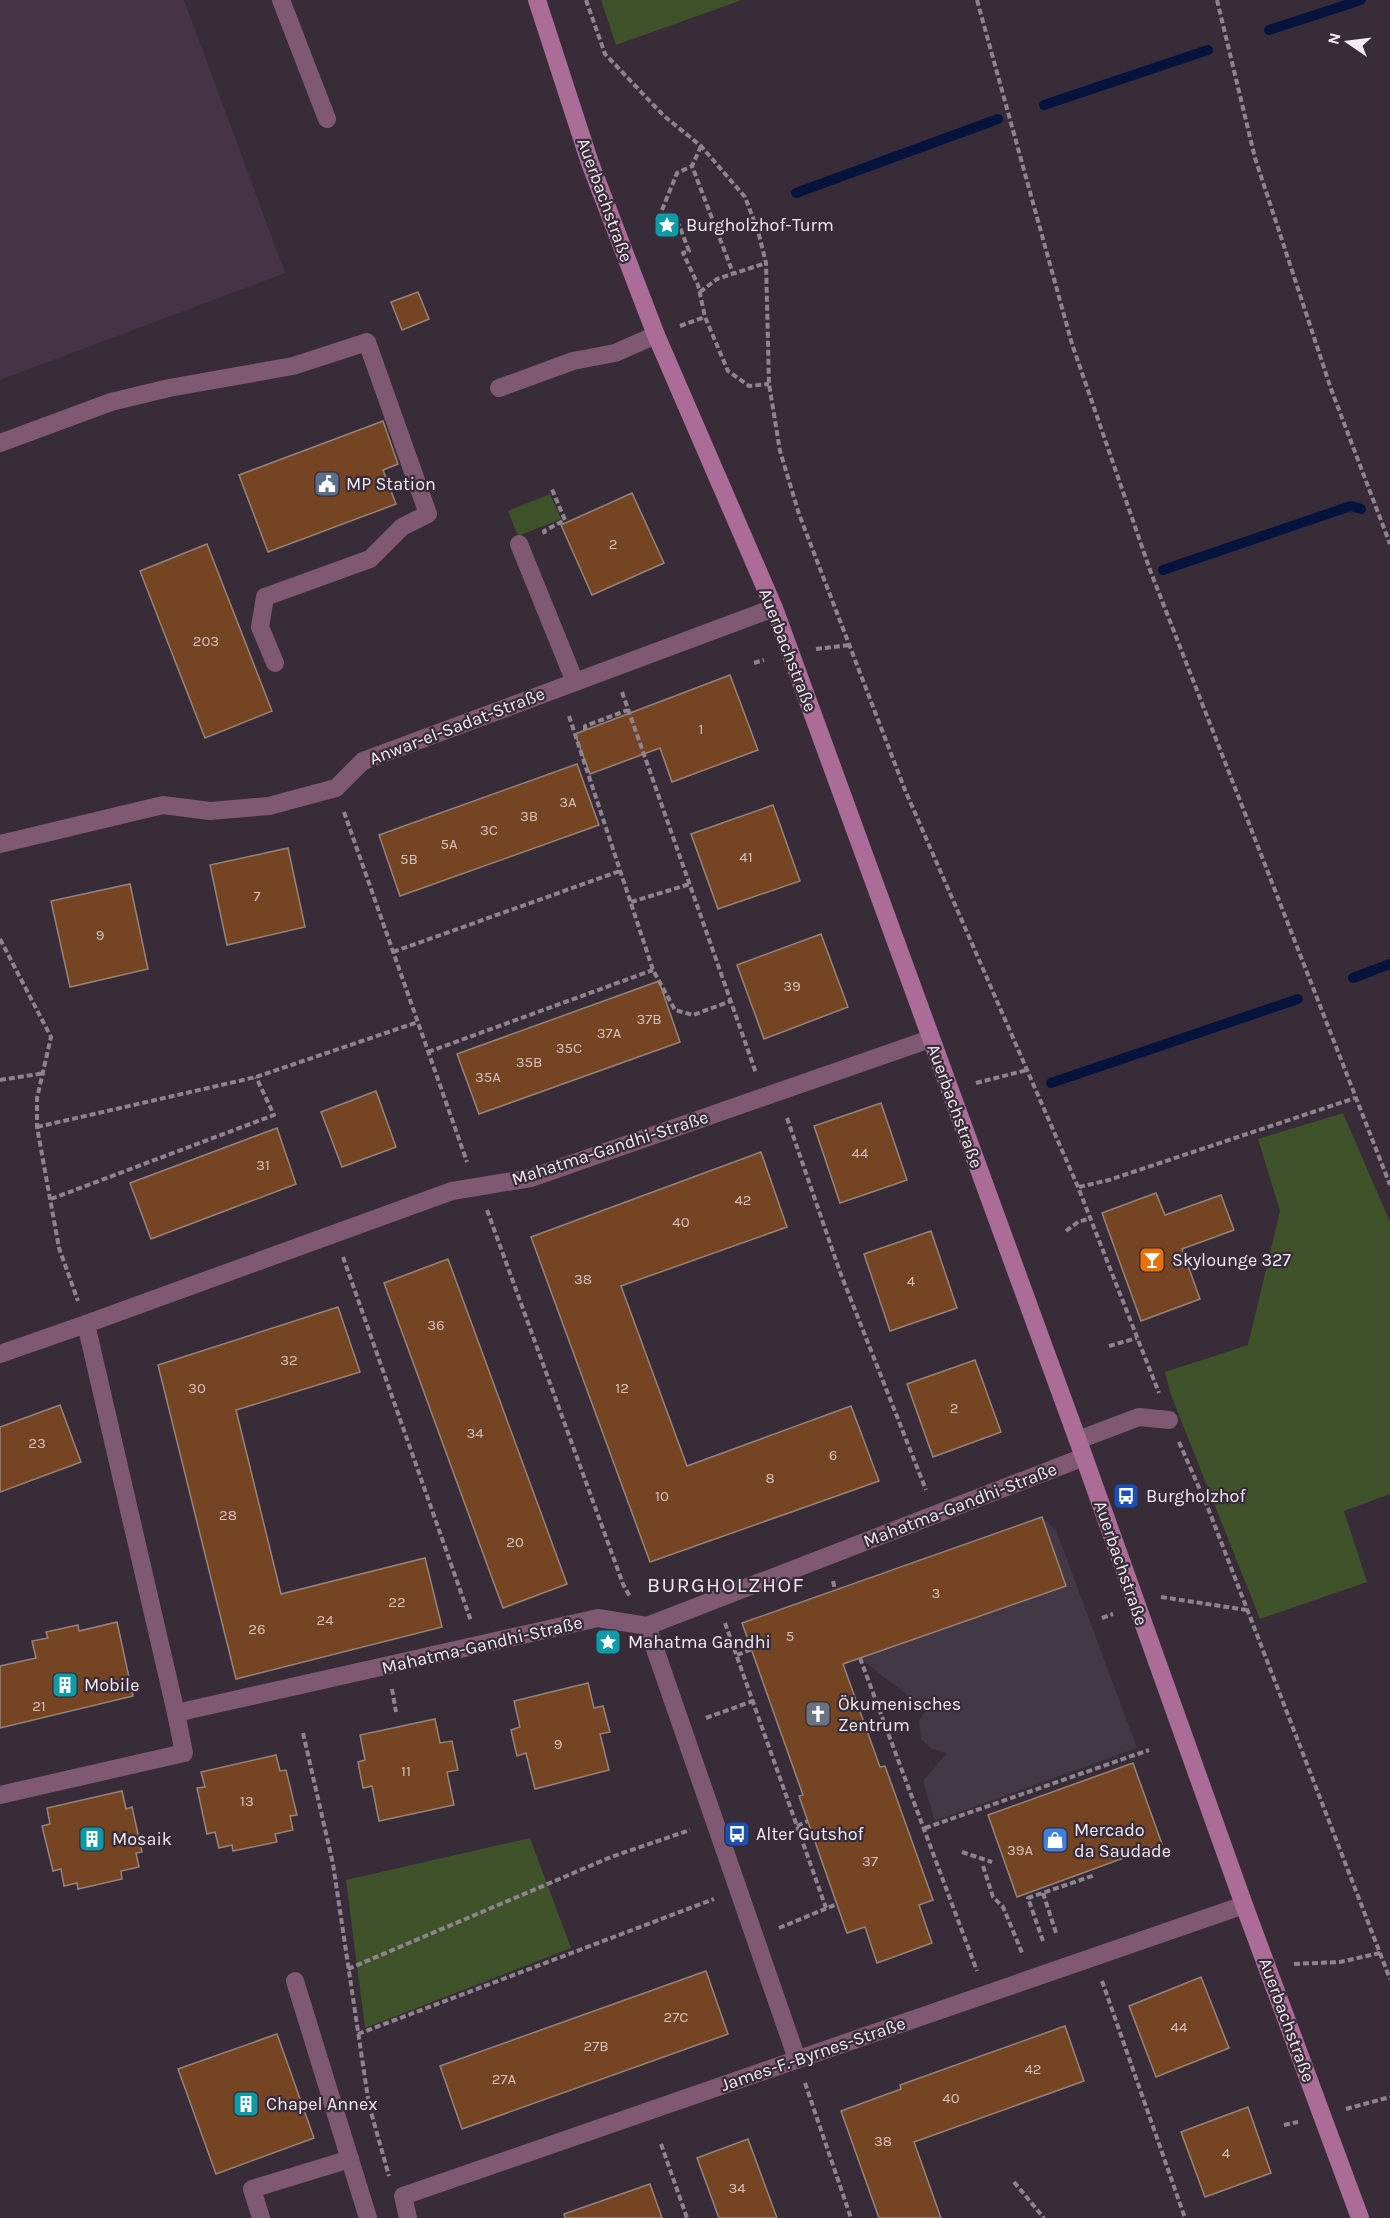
<svg xmlns="http://www.w3.org/2000/svg" width="1390" height="2218" font-family="Karla,sans-serif">
<rect width="100%" height="100%" fill="#382c39"/>
<polygon fill="#453446" points="0,0 184,0 285,273 0,380"/>
<polygon fill="#433846" points="1042,1517 1056,1530 1137,1748 935,1821 923,1781 947,1753 932,1749 921,1739 919,1721 926,1710 860,1658 843,1664 819,1596"/>
<g fill="#3f522a">
<polygon points="601,0 742,0 616,45"/>
<polygon points="550,494 561,519 518,536 508,511"/>
<polygon points="1343,1113 1390,1222 1390,1494 1344,1511 1367,1582 1260,1619 1171,1395 1165,1372 1248,1345 1280,1211 1258,1139"/>
<polygon points="530,1838 571,1948 365,2028 346,1880"/>
</g>
<g fill="none" stroke-linecap="round" stroke-linejoin="round">
<g stroke="#06143d" stroke-width="10">
<polyline points="1269,30 1361,0"/>
<polyline points="1044,105 1208,50"/>
<polyline points="796,193 998,119"/>
<polyline points="1163,570 1351,506 1361,509"/>
<polyline points="1353,978 1390,964"/>
<polyline points="1051,1083 1298,999"/>
</g>
</g>
<g fill="#754423" stroke="#968479" stroke-width="1.5">
<polygon points="418,292 429,319 402,330 391,302"/>
<polygon points="383,421 398,464 383,470 396,504 268,552 239,475"/>
<polygon points="632,493 664,563 592,595 561,525"/>
<polygon points="207,544 272,711 205,738 140,571"/>
<polygon points="730,675 758,750 672,782 660,748 590,774 575,734"/>
<polygon points="577,764 599,825 400,896 379,835"/>
<polygon points="773,805 800,881 718,909 691,834"/>
<polygon points="288,848 305,927 227,945 210,865"/>
<polygon points="130,884 148,969 70,987 51,901"/>
<polygon points="821,934 848,1007 764,1039 737,965"/>
<polygon points="659,981 680,1042 479,1114 457,1054"/>
<polygon points="376,1091 396,1147 342,1167 321,1112"/>
<polygon points="881,1103 907,1180 840,1203 814,1126"/>
<polygon points="277,1128 296,1184 151,1239 130,1183"/>
<polygon points="761,1152 787,1227 621,1286 687,1466 851,1406 879,1481 650,1562 531,1237"/>
<polygon points="1156,1193 1165,1215 1221,1195 1234,1230 1182,1249 1200,1299 1141,1321 1102,1213"/>
<polygon points="931,1231 957,1308 890,1331 864,1254"/>
<polygon points="448,1259 567,1584 503,1608 384,1283"/>
<polygon points="338,1307 360,1372 236,1410 281,1594 425,1558 442,1627 236,1679 158,1365"/>
<polygon points="975,1360 1001,1432 933,1457 907,1384"/>
<polygon points="60,1405 81,1462 0,1492 0,1427"/>
<polygon points="1042,1517 1066,1586 843,1664 880,1767 885,1766 933,1900 919,1905 932,1943 877,1963 865,1927 847,1933 799,1796 803,1795 742,1623"/>
<polygon points="117,1622 133,1696 0,1728 0,1666 36,1658 32,1641 48,1638 46,1632 78,1625 79,1631"/>
<polygon points="588,1683 594,1708 603,1706 610,1732 600,1734 609,1770 535,1789 526,1753 517,1756 511,1730 520,1727 514,1701"/>
<polygon points="435,1719 440,1743 452,1741 458,1770 447,1772 454,1805 379,1821 372,1786 363,1788 358,1762 365,1760 360,1735"/>
<polygon points="276,1755 280,1771 286,1770 297,1815 290,1816 293,1830 275,1834 277,1842 233,1851 232,1845 219,1848 215,1832 207,1834 197,1788 205,1787 201,1772"/>
<polygon points="1133,1763 1162,1844 1017,1897 988,1815"/>
<polygon points="122,1791 126,1809 132,1807 142,1852 136,1853 139,1867 121,1871 122,1879 78,1889 77,1883 64,1886 61,1869 53,1871 42,1826 50,1824 47,1808"/>
<polygon points="706,1971 728,2034 462,2129 440,2066"/>
<polygon points="1201,1977 1229,2048 1156,2077 1129,2006"/>
<polygon points="1065,2026 1084,2081 914,2142 941,2218 879,2218 841,2111 901,2089 900,2085"/>
<polygon points="277,2034 314,2138 216,2174 178,2069"/>
<polygon points="1248,2107 1271,2173 1205,2197 1181,2132"/>
<polygon points="748,2139 777,2218 719,2218 697,2158"/>
<polygon points="650,2184 662,2218 565,2218 564,2214"/>
</g>
<g fill="none" stroke-linecap="round" stroke-linejoin="round">
<g stroke="#8e848e" stroke-width="4" stroke-dasharray="6 3" stroke-linecap="butt">
<polyline points="586,0 605,54 664,116 701,146 745,197 758,231 766,263 769,384 780,451 799,514 905,790 1078,1187 1159,1393"/>
<polyline points="977,0 1072,344 1150,570 1390,1185"/>
<polyline points="1217,0 1255,158 1331,389 1390,544"/>
<polyline points="701,146 692,166 733,273"/>
<polyline points="662,210 677,173 692,166"/>
<polyline points="666,230 679,225 689,251 683,253 698,285 705,317 728,371 749,386 769,384"/>
<polyline points="700,292 717,279 766,263"/>
<polyline points="680,326 705,317"/>
<polyline points="545,534 544,531 565,520 551,487"/>
<polyline points="816,649 850,645"/>
<polyline points="754,663 764,660"/>
<polyline points="622,692 756,1073"/>
<polyline points="569,716 653,970 675,1010 693,1015 731,1001"/>
<polyline points="585,730 585,726 628,710"/>
<polyline points="344,812 467,1162"/>
<polyline points="631,902 690,884"/>
<polyline points="0,939 51,1037 37,1098 37,1127 59,1248 78,1301"/>
<polyline points="393,952 620,871"/>
<polyline points="428,1052 653,970"/>
<polyline points="0,1080 45,1073"/>
<polyline points="976,1083 1027,1070"/>
<polyline points="787,1118 840,1272 926,1490"/>
<polyline points="37,1127 256,1077 418,1022"/>
<polyline points="1079,1187 1109,1180 1355,1098"/>
<polyline points="51,1199 274,1115 256,1077"/>
<polyline points="487,1210 623,1584 630,1597"/>
<polyline points="1066,1231 1078,1222 1091,1218"/>
<polyline points="343,1257 471,1621"/>
<polyline points="1109,1346 1137,1338"/>
<polyline points="1179,1442 1208,1508 1390,1979"/>
<polyline points="833,1581 835,1590"/>
<polyline points="1161,1597 1247,1610"/>
<polyline points="1102,1618 1113,1614"/>
<polyline points="725,1623 826,1908"/>
<polyline points="737,1655 752,1649"/>
<polyline points="860,1658 977,1971"/>
<polyline points="392,1689 396,1712"/>
<polyline points="706,1718 753,1701"/>
<polyline points="303,1733 333,1864 369,2105 389,2176"/>
<polyline points="797,1826 808,1821"/>
<polyline points="925,1828 1149,1750"/>
<polyline points="962,1852 992,1862"/>
<polyline points="983,1866 993,1897 1003,1907 1023,1955"/>
<polyline points="1043,1893 1057,1936"/>
<polyline points="779,1928 837,1904"/>
<polyline points="1043,1941 1028,1898 1095,1875"/>
<polyline points="1294,1964 1340,1962 1380,1953"/>
<polyline points="348,1969 611,1857 690,1830"/>
<polyline points="1102,1981 1185,2218"/>
<polyline points="358,2034 714,1899"/>
<polyline points="805,2083 851,2218"/>
<polyline points="1346,2109 1390,2097"/>
<polyline points="1284,2125 1298,2122"/>
<polyline points="661,2144 687,2218"/>
<polyline points="1014,2182 1044,2218"/>
</g>
<g stroke="#7f5872" stroke-width="18">
<polyline points="281,0 327,119"/>
<polyline points="499,388 573,361 615,353 656,335"/>
<polyline points="0,443 111,402 169,388 293,366 367,342 428,514 402,527 370,559 265,597 260,627 275,663"/>
<polyline points="519,544 575,682"/>
<polyline points="1078,1440 1139,1417 1169,1420"/>
<polyline points="647,1626 797,2059"/>
<polyline points="295,1981 368,2218"/>
<polyline points="261,2218 252,2189 350,2159"/>
</g>
<g stroke="#7f5872" stroke-width="18">
<polyline points="0,844 163,805 210,811 269,806 336,788 363,761 774,608"/>
<polyline points="0,1354 86,1324"/>
<polyline points="176,1713 86,1324 452,1191 531,1178 930,1039"/>
<polyline points="0,1795 184,1753 176,1713 598,1618 647,1626 1084,1457"/>
<polyline points="408,2218 403,2196 1244,1905"/>
</g>
<polyline stroke="#ab6c97" stroke-width="18" points="537,0 590,163 656,335 774,608 1084,1457 1244,1905 1360,2218"/>
</g>
<defs>
<g id="sight-square" transform="scale(1.35)"><rect x="-9" y="-9" width="18" height="18" rx="4" fill="#0f9aa8" stroke="#382c39"/><path d="M0-6L1.8-2.2L6-1.7L2.9 1.2L3.7 5.4L0 3.3L-3.7 5.4L-2.9 1.2L-6-1.7L-1.8-2.2Z" fill="#fff"/></g>
<g id="civic-square" transform="scale(1.35)"><rect x="-9" y="-9" width="18" height="18" rx="4" fill="#5c6f8a" stroke="#382c39"/><path d="M-.6-6.5H3V-4.5H.6V-3L4-1V1h2V6H-6V1h2V-1L-.6-3ZM-1.2 2.5V6h2.4V2.5Z" fill="#fff"/></g>
<g id="bar-square" transform="scale(1.35)"><rect x="-9" y="-9" width="18" height="18" rx="4" fill="#e8710a" stroke="#382c39"/><path d="M-6-5H6L.8 .8V4.5H3.5V6h-7V4.5H-.8V.8Z" fill="#fff"/></g>
<g id="bus-square" transform="scale(1.35)"><rect x="-9" y="-9" width="18" height="18" rx="4" fill="#1a4fb4" stroke="#382c39"/><path d="M-5-6H5V4H4V6H2V4H-2V6H-4V4H-5ZM-3.5-4V0h7V-4ZM-3.5 1.2v1.5H-2V1.2ZM2 1.2v1.5H3.5V1.2Z" fill="#fff"/></g>
<g id="building-square" transform="scale(1.35)"><rect x="-9" y="-9" width="18" height="18" rx="4" fill="#0f9aa8" stroke="#382c39"/><path d="M-4-6H4V6H1V3H-1V6H-4ZM-2.5-4.3h1.7v1.8h-1.7ZM.8-4.3h1.7v1.8H.8ZM-2.5-1h1.7V.8h-1.7ZM.8-1h1.7V.8H.8Z" fill="#fff"/></g>
<g id="church-square" transform="scale(1.35)"><rect x="-9" y="-9" width="18" height="18" rx="4" fill="#6b7280" stroke="#382c39"/><path d="M-1.2-6h2.4v3.5h3.3v2.4h-3.3V6h-2.4V-.1h-3.3v-2.4h3.3Z" fill="#fff"/></g>
<g id="shop-square" transform="scale(1.35)"><rect x="-9" y="-9" width="18" height="18" rx="4" fill="#3f7fe0" stroke="#382c39"/><path d="M-5-2.5h2.3a2.7 3.5 0 0 1 5.4 0H5L5.5 6h-11ZM-1.5-2.5h3a1.5 2.3 0 0 0-3 0Z" fill="#fff"/></g>
</defs>
<g fill-rule="evenodd">
<use href="#sight-square" x="667" y="225"/>
<use href="#civic-square" x="327" y="484"/>
<use href="#bar-square" x="1152" y="1260"/>
<use href="#bus-square" x="1126" y="1496"/>
<use href="#sight-square" x="608" y="1642"/>
<use href="#building-square" x="65" y="1685"/>
<use href="#church-square" x="818" y="1714"/>
<use href="#bus-square" x="737" y="1834"/>
<use href="#building-square" x="92" y="1839"/>
<use href="#shop-square" x="1055" y="1840"/>
<use href="#building-square" x="246" y="2104"/>
</g>
<g text-anchor="middle" stroke-width="4.5" stroke-linejoin="round" paint-order="stroke">
<g font-size="15" fill="#d3c0be">
<text x="613" y="549">2</text>
<text x="206" y="646">203</text>
<text x="701" y="734">1</text>
<text x="568" y="807">3A</text>
<text x="529" y="821">3B</text>
<text x="489" y="835">3C</text>
<text x="449" y="849">5A</text>
<text x="746" y="862">41</text>
<text x="409" y="864">5B</text>
<text x="257" y="901">7</text>
<text x="100" y="940">9</text>
<text x="792" y="991">39</text>
<text x="649" y="1024">37B</text>
<text x="609" y="1038">37A</text>
<text x="569" y="1053">35C</text>
<text x="529" y="1067">35B</text>
<text x="488" y="1082">35A</text>
<text x="860" y="1158">44</text>
<text x="263" y="1170">31</text>
<text x="743" y="1205">42</text>
<text x="681" y="1227">40</text>
<text x="583" y="1284">38</text>
<text x="911" y="1286">4</text>
<text x="436" y="1330">36</text>
<text x="289" y="1365">32</text>
<text x="197" y="1393">30</text>
<text x="622" y="1393">12</text>
<text x="954" y="1413">2</text>
<text x="475" y="1438">34</text>
<text x="37" y="1448">23</text>
<text x="833" y="1460">6</text>
<text x="770" y="1483">8</text>
<text x="662" y="1501">10</text>
<text x="228" y="1520">28</text>
<text x="515" y="1547">20</text>
<text x="936" y="1598">3</text>
<text x="397" y="1607">22</text>
<text x="325" y="1625">24</text>
<text x="257" y="1634">26</text>
<text x="790" y="1641">5</text>
<text x="39" y="1711">21</text>
<text x="558" y="1749">9</text>
<text x="406" y="1776">11</text>
<text x="247" y="1806">13</text>
<text x="1020" y="1855">39A</text>
<text x="870" y="1866">37</text>
<text x="676" y="2022">27C</text>
<text x="1179" y="2032">44</text>
<text x="596" y="2051">27B</text>
<text x="1033" y="2074">42</text>
<text x="504" y="2084">27A</text>
<text x="951" y="2103">40</text>
<text x="883" y="2146">38</text>
<text x="1226" y="2158">4</text>
<text x="737" y="2193">34</text>
</g>
<g font-size="18" fill="#f2eaf2" stroke="#382c39">
<text transform="translate(605 200) rotate(70)" y="6">Auerbachstraße</text>
<text transform="translate(788 650) rotate(69)" y="6">Auerbachstraße</text>
<text transform="translate(457 726) rotate(-21)" y="6">Anwar-el-Sadat-Straße</text>
<text transform="translate(955 1106) rotate(70)" y="6">Auerbachstraße</text>
<text transform="translate(610 1148) rotate(-18)" y="6">Mahatma-Gandhi-Straße</text>
<text transform="translate(960 1505) rotate(-21)" y="6">Mahatma-Gandhi-Straße</text>
<text transform="translate(1121 1563) rotate(71)" y="6">Auerbachstraße</text>
<text transform="translate(482 1645) rotate(-13)" y="6">Mahatma-Gandhi-Straße</text>
<text transform="translate(1287 2020) rotate(70)" y="6">Auerbachstraße</text>
<text transform="translate(813 2054) rotate(-19)" y="6">James-F.-Byrnes-Straße</text>
</g>
<g font-size="18" fill="#f2eaf2" stroke="#382c39" text-anchor="start">
<text x="686" y="231">Burgholzhof-Turm</text>
<text x="346" y="490">MP Station</text>
<text x="1172" y="1266">Skylounge 327</text>
<text x="1146" y="1502">Burgholzhof</text>
<text x="628" y="1648">Mahatma Gandhi</text>
<text x="84" y="1691">Mobile</text>
<text x="838" y="1710">Ökumenisches<tspan x="838" dy="21">Zentrum</tspan></text>
<text x="1074" y="1836">Mercado<tspan x="1074" dy="21">da Saudade</tspan></text>
<text x="756" y="1840">Alter Gutshof</text>
<text x="112" y="1845">Mosaik</text>
<text x="266" y="2110">Chapel Annex</text>
</g>
<g font-size="21" letter-spacing="1.5" fill="#f2eaf2" stroke="#382c39">
<text x="726" y="1592">BURGHOLZHOF</text>
</g>
</g>
<g transform="translate(1348 42) rotate(284)" stroke="#382c39" stroke-width="4.5" paint-order="stroke">
<path d="M0-4.5L10 22L0 15L-10 22Z" fill="#f2eaf2"/>
<text y="-9" font-size="16" font-weight="bold" text-anchor="middle" fill="#f2eaf2">N</text>
</g>
</svg>
